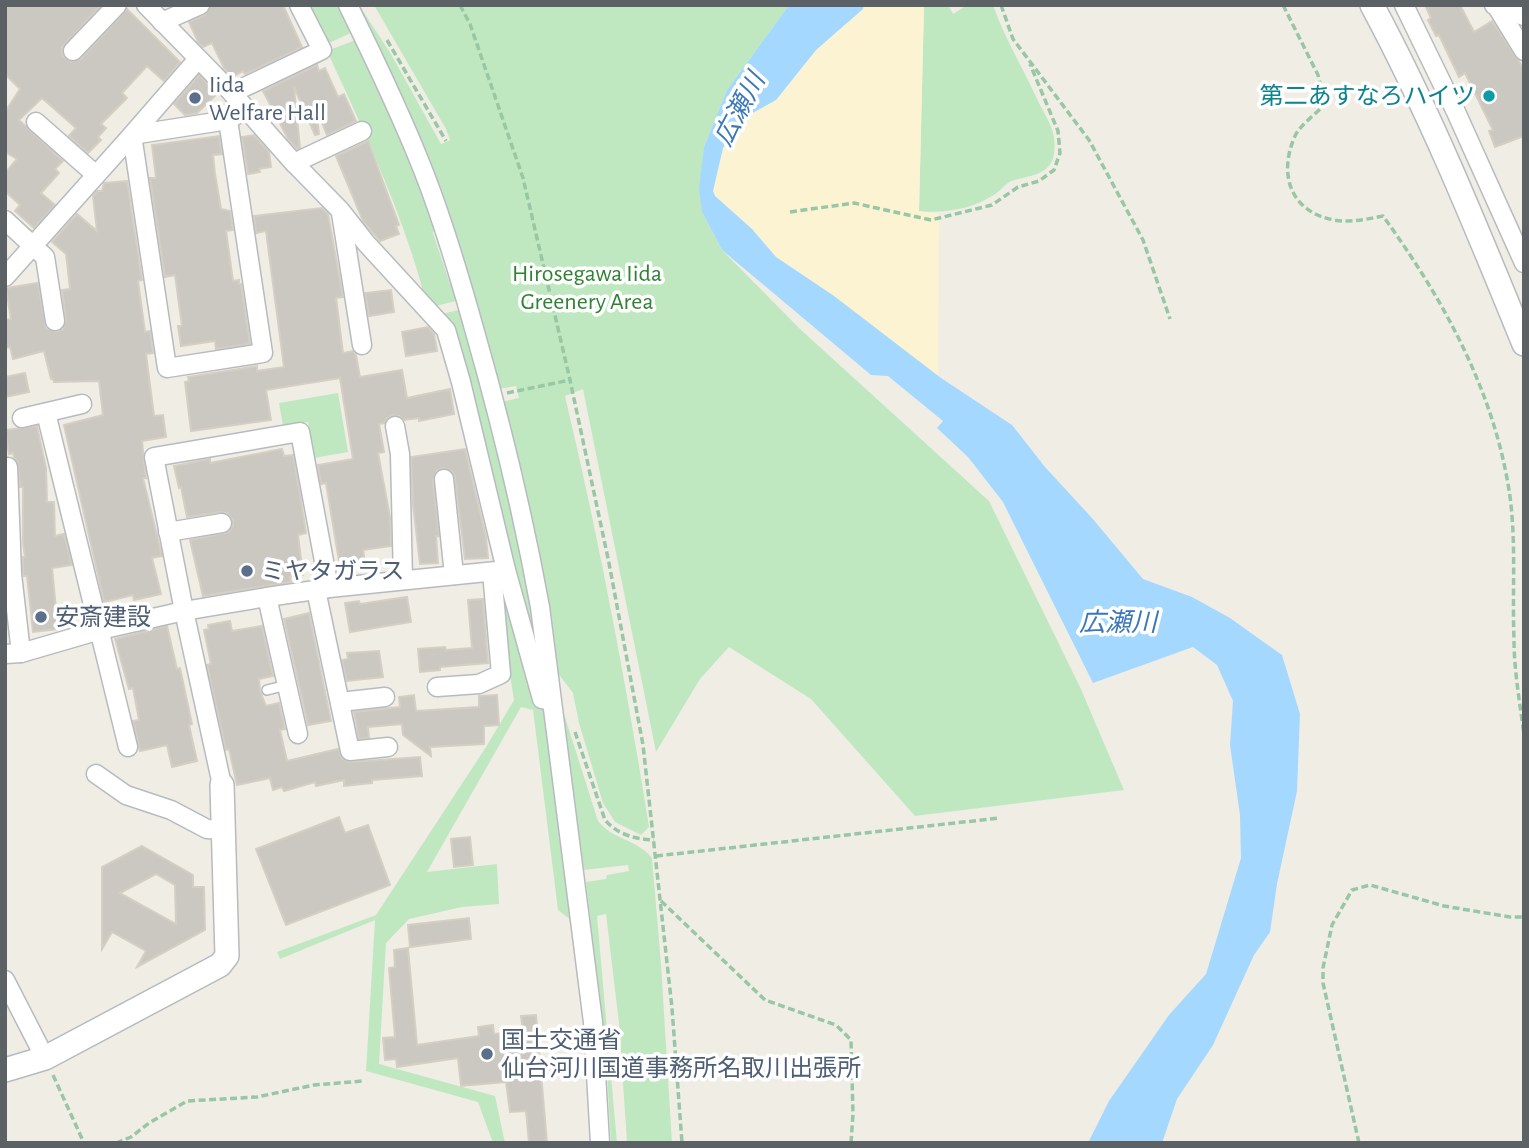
<svg xmlns="http://www.w3.org/2000/svg" width="1529" height="1148" font-family="'Alegreya Sans','Noto Sans JP',sans-serif">
<rect width="100%" height="100%" fill="#f0ede5"/>
<g fill="#c0e8c0">
<polygon points="304,5 343,5 355,31 325,45"/>
<path d="M 357,5 L 359,5 L 391,54 L 441,144 L 450,140 L 446,129 L 374,5 L 789,5 L 727,90 L 704,147 L 702,212 L 722,250 L 800,329 L 989,501 L 1080,687 L 1124,790 L 915,816 L 811,699 L 729,647 L 700,679 L 656,752 L 583,389 L 565,396 C 599,539 626,682 649,827 L 641,835 L 615,822 L 603,803 L 579,723 L 573,693 L 557,672 L 543,580 L 502,402 L 519,398 L 516,386 L 498,389 Z"/>
<path d="M 924,5 L 948,5 L 953,14 L 967,5 L 993,5 C 1005,39 1024,70 1039,103 C 1044,113 1052,125 1054,137 C 1055,144 1055,157 1051,163 C 1041,179 1018,176 1008,183 C 1003,187 998,193 992,196 C 971,209 943,214 919,211 Z"/>
<path d="M 358,39 L 386,99 L 436,225 L 433,233 L 450,284 L 457,290 L 460,300 L 436,306 L 419,292 L 422,287 C 399,205 363,129 327,51 Z"/>
<path d="M 462,309 C 498,433 528,559 546,687 L 442,314 Z"/>
<polygon points="338,393 348,452 314,458 308,422 283,426 279,403"/>
<polygon points="502,583 536,697 544,711 572,921 558,910 533,710 521,707 427,872 497,864 499,904 462,907 409,919 386,943 379,1064 495,1096 505,1143 493,1143 478,1102 366,1071 375,920 280,959 277,952 376,915 486,747 514,700 510,675"/>
<path d="M 562,716 L 565,717 L 598,821 C 613,840 637,839 652,858 L 661,964 L 672,1143 L 627,1143 L 619,1023 L 606,914 L 597,916 L 617,1143 L 611,1143 L 606,1056 L 586,882 L 606,879 L 607,875 L 629,871 L 628,865 L 584,870 Z"/>
</g>
<polygon fill="#fcf3d3" points="864,5 924,5 919,211 939,214 938,376 834,296 776,257 752,229 715,196 713,191 723,148 740,120 776,100 816,50 863,9"/>
<polygon fill="#a5d8ff" points="789,5 864,5 863,9 816,50 776,100 740,120 723,148 713,191 715,196 752,229 776,257 834,296 941,378 1012,425 1045,467 1092,518 1143,579 1192,597 1230,618 1282,655 1300,714 1297,791 1277,884 1270,932 1254,955 1213,1045 1177,1099 1162,1143 1088,1143 1109,1101 1169,1015 1206,974 1241,858 1240,815 1230,745 1233,701 1217,665 1193,647 1093,683 1003,502 968,457 937,428 943,421 888,376 871,375 722,250 702,212 699,189 704,147 727,90"/>
<g fill="#cbc8c2" stroke="#d5cfc3" stroke-width="2" fill-rule="evenodd">
<polygon points="5,5 101,5 62,48 62,55 71,62 81,59 127,9 180,62 164,81 147,66 122,93 127,98 101,124 106,128 98,137 101,140 88,153 69,136 76,128 42,98 19,120 63,161 55,169 59,173 41,193 55,205 34,228 15,211 20,205 5,191 5,173 17,159 5,152 5,107 7,109 20,89 5,74"/>
<polygon points="211,5 283,5 302,47 245,74 243,71 232,77 224,68 212,43 203,47 198,42 189,22 205,15"/>
<polygon points="1425,5 1460,5 1474,32 1492,21 1524,69 1524,136 1495,147 1489,131 1493,130 1465,73 1459,77 1439,35 1436,36 1428,20 1431,18"/>
<polygon points="317,65 319,71 325,68 338,97 344,94 356,121 327,135 316,108 319,134 315,135 294,87 300,148 297,149 288,139 263,91"/>
<polygon points="199,75 217,94 197,113 185,115 174,104"/>
<polygon points="254,135 269,152 271,167 259,169 260,172 248,174 242,137"/>
<polygon points="219,136 222,154 213,155 215,174 221,209 230,211 233,230 226,231 233,281 239,280 239,284 241,284 250,344 216,349 215,341 181,346 178,326 182,326 175,275 165,277 150,178 156,178 152,145"/>
<polygon points="368,141 399,225 396,226 399,234 380,241 363,221 336,156"/>
<polygon points="127,181 142,280 138,281 145,332 150,331 153,353 146,354 154,416 163,415 166,437 142,441 146,478 143,478 162,556 152,558 161,594 134,600 133,595 104,602 64,425 103,415 99,381 54,382 53,379 51,379 44,351 13,359 10,347 5,348 5,320 11,319 6,288 38,283 46,328 56,332 63,329 66,320 62,290 70,289 66,254 52,242 77,214 97,231 93,196 97,191 102,191 104,183"/>
<polygon points="322,208 328,214 343,297 336,298 343,353 353,351 356,355 360,377 402,370 407,398 450,389 454,414 419,421 419,418 404,420 399,416 394,415 387,418 384,423 379,424 384,452 378,453 390,517 391,546 363,550 365,562 340,567 326,483 321,484 318,465 353,459 340,378 266,390 271,420 191,431 185,382 189,381 188,377 257,366 257,371 284,367 266,231 256,233 254,216"/>
<polygon points="391,290 394,312 369,316 365,293"/>
<polygon points="428,327 434,334 437,351 406,356 402,332"/>
<polygon points="25,373 29,392 5,397 5,377"/>
<polygon points="37,426 46,468 47,502 54,502 55,536 64,534 72,565 52,568 58,629 33,632 27,576 24,576 23,573 23,557 25,557 23,543 23,487 20,487 18,462 14,457 13,453 9,454 5,430"/>
<polygon points="282,449 284,456 293,455 300,494 306,533 298,535 303,575 290,577 291,582 203,596 190,540 229,532 233,526 233,520 227,513 221,512 187,517 181,487 179,488 174,466 210,459 210,463"/>
<polygon points="465,449 486,537 488,558 465,559 455,478 453,472 444,468 437,470 433,480 439,536 436,536 438,563 420,564 413,505 411,457"/>
<polygon points="407,597 411,622 350,632 345,603 359,601 360,604"/>
<polygon points="483,599 488,663 440,667 440,670 420,672 418,649 445,647 446,650 472,648 468,600"/>
<polygon points="309,613 331,721 308,725 284,619"/>
<polygon points="230,621 232,631 262,626 273,676 259,679 260,691 266,706 279,703 285,729 280,730 287,761 338,749 342,759 351,762 420,757 422,776 372,780 372,783 344,786 344,780 316,786 315,782 284,791 282,787 273,790 270,778 237,785 229,749 226,750 207,665 211,664 204,630 209,629 208,625"/>
<polygon points="167,626 177,669 180,668 192,724 189,725 197,761 172,767 167,745 140,751 133,721 139,720 133,688 129,689 115,639"/>
<polygon points="379,651 383,677 347,681 342,660 348,659 347,653"/>
<polygon points="414,695 416,711 479,707 479,696 497,695 499,725 484,726 484,744 430,747 431,756 403,735 402,724 368,727 369,738 359,739 354,712 400,707 399,697"/>
<polygon points="339,817 345,833 368,825 390,885 286,925 256,849"/>
<polygon points="470,837 473,865 454,867 451,839"/>
<path d="M 142,846 L 193,875 L 193,887 L 204,887 L 205,930 L 137,967 L 146,951 L 112,932 L 102,949 L 102,867 ZM 156,874 L 175,885 L 176,924 L 120,893 Z"/>
<polygon points="469,918 471,939 410,947 408,925"/>
<polygon points="408,948 417,1045 479,1036 478,1027 493,1025 494,1034 523,1031 521,1016 536,1015 547,1143 529,1143 526,1111 510,1112 506,1082 461,1086 458,1058 397,1067 396,1059 385,1060 383,1038 395,1037 389,968 395,967 394,950"/>
</g>
<g fill="none" stroke-linecap="round" stroke-linejoin="round">
<g stroke="#b7bbbf" stroke-width="12">
<polyline id="service" points="267,690 287,685"/>
</g>
<g stroke="#b7bbbf" stroke-width="21">
<g id="minor">
<path d="M 348,5 C 375,60 401,114 423,170 C 444,223 460,278 475,332 C 501,423 523,514 540,607 L 593,1022 L 600,1143"/>
<polyline points="1404,5 1456,112 1524,263"/>
<polyline points="1494,5 1524,16"/>
<polyline points="1497,7 1524,51"/>
<polyline points="162,22 200,5"/>
<polyline points="73,51 117,5"/>
<polyline points="198,59 132,135 167,368 263,353 228,120"/>
<polyline points="232,93 322,50 299,5"/>
<polyline points="36,122 96,175"/>
<polyline points="294,163 362,131"/>
<polyline points="341,213 362,345"/>
<polyline points="5,220 45,257 55,321"/>
<polyline points="5,277 132,135 228,120 236,115"/>
<polyline points="46,413 128,747"/>
<polyline points="22,418 82,404"/>
<polyline points="395,426 400,454 403,580"/>
<polyline points="8,467 12,574 21,653"/>
<polyline points="444,479 454,575"/>
<polyline points="168,532 222,523"/>
<polyline points="506,570 542,699 551,701"/>
<polyline points="316,590 350,751 388,747"/>
<polyline points="267,597 298,734"/>
<polyline points="5,654 21,653 100,630 184,611 267,597 329,588 506,570 461,382 446,330 366,243 340,210 294,163 232,93 146,5"/>
<polyline points="437,687 479,684 501,674 492,572"/>
<polyline points="340,702 385,697"/>
<polyline points="96,774 126,795 171,810 207,829 225,830"/>
<polyline points="222,785 184,611 154,457 300,432 329,588"/>
<polyline points="5,980 45,1058"/>
</g>
</g>
<g stroke="#b7bbbf" stroke-width="26">
<g id="tertiary">
<path d="M 1372,5 C 1431,115 1477,229 1524,344"/>
<polyline points="5,1070 45,1058 220,965 227,956 222,785"/>
</g>
</g>
<g stroke="#98c7a5" stroke-width="3.5" stroke-dasharray="7 3.5" stroke-linecap="butt">
<polyline points="460,5 470,24 523,178 570,380 609,563 643,745 672,1008 682,1143"/>
<polyline points="1001,5 1013,39 1089,140 1143,240 1170,319"/>
<path d="M 1283,5 L 1318,75 L 1325,104 C 1316,114 1300,125 1295,136 C 1278,174 1290,212 1334,220 C 1351,223 1367,219 1383,216 C 1441,296 1491,385 1508,484 C 1517,534 1512,589 1514,639 C 1514,671 1520,703 1524,735"/>
<polyline points="387,40 446,141"/>
<polyline points="790,212 854,203 931,220 992,205 1018,187 1039,181 1054,170 1060,153 1058,131 1030,64"/>
<polyline points="507,393 570,380"/>
<path d="M 575,732 L 605,820 C 618,835 635,839 654,840"/>
<polyline points="656,856 1000,818"/>
<polyline points="661,901 765,1000 836,1025 851,1040 853,1114 851,1143"/>
<polyline points="53,1075 84,1143"/>
<polyline points="116,1143 131,1137 149,1123 187,1101 257,1097 314,1085 363,1081"/>
<polyline points="1359,1143 1323,983 1323,968 1332,925 1352,890 1370,885 1444,906 1510,917 1524,917"/>
</g>
<use href="#service" stroke="#fff" stroke-width="9"/>
<use href="#minor" stroke="#fff" stroke-width="18"/>
<use href="#tertiary" stroke="#fff" stroke-width="23"/>
</g>
<circle fill="#0f9aa8" stroke="#fff" stroke-width="2.5" cx="1489" cy="96" r="7"/>
<g fill="#5c6f8a" stroke="#fff" stroke-width="2.5">
<circle cx="195" cy="98" r="7"/>
<circle cx="247" cy="571" r="7"/>
<circle cx="41" cy="617" r="7"/>
<circle cx="487" cy="1054" r="7"/>
</g>
<g text-anchor="middle" stroke-width="7" stroke-linejoin="round" paint-order="stroke">
<g font-size="24" fill="#4e5e75" stroke="#fff" text-anchor="start">
<text x="209" y="92">Iida<tspan x="209" dy="28">Welfare Hall</tspan></text>
<text x="261" y="579">ミヤタガラス</text>
<text x="55" y="625">安斎建設</text>
<text x="501" y="1048">国土交通省<tspan x="501" dy="28">仙台河川国道事務所名取川出張所</tspan></text>
</g>
<g font-size="24" fill="#0d838f" stroke="#fff" text-anchor="end">
<text x="1475" y="104">第二あすなろハイツ</text>
</g>
<g font-size="24" fill="#308233" stroke="#fff">
<text x="587" y="281">Hirosegawa Iida<tspan x="587" dy="28">Greenery Area</tspan></text>
</g>
<g font-size="26" font-style="italic" fill="#3c78b7" stroke="#fff">
<text transform="translate(739 109) rotate(-62)" y="9">広瀬川</text>
<text x="1118" y="631">広瀬川</text>
</g>
</g>
<rect width="1529" height="1148" fill="none" stroke="#5c6166" stroke-width="14"/>
</svg>
